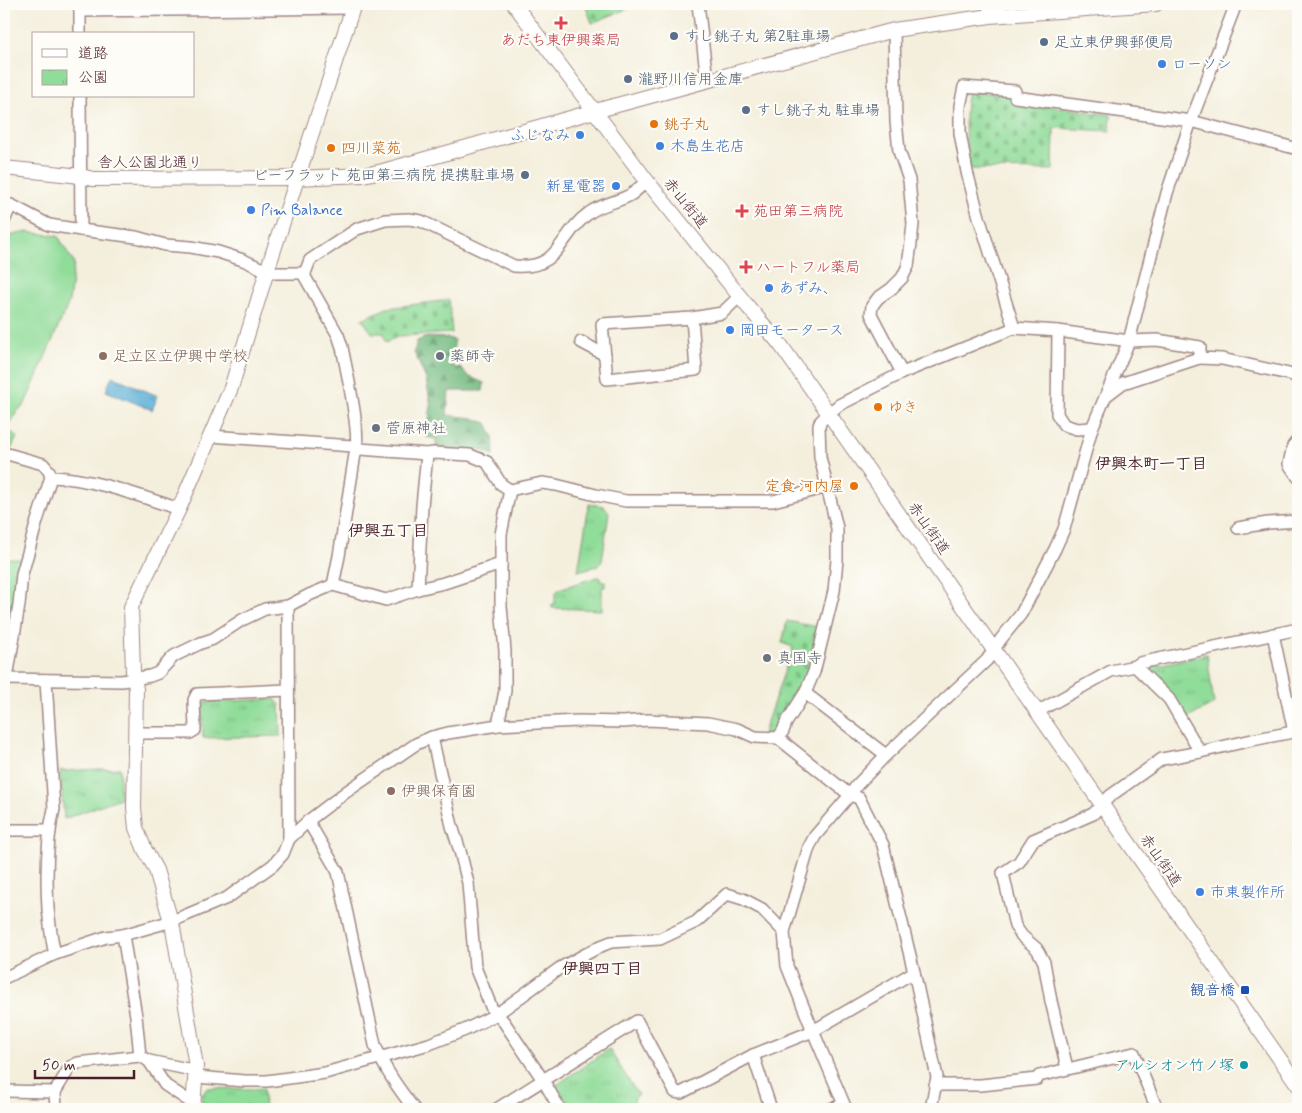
<svg xmlns="http://www.w3.org/2000/svg" width="1302" height="1113" font-family="Mynerve,'Klee One',sans-serif">
<defs>
<pattern id="grass-dots" width="8" height="8" patternUnits="userSpaceOnUse" patternTransform="scale(1.25)"><rect width="8" height="8" fill="#90dc99"/><path d="M2 2h.1M6 6h.1" fill="none" stroke="#7ebc84" stroke-width="1.8" stroke-linecap="round"/></pattern>
<pattern id="forest-firs" width="22" height="20" patternUnits="userSpaceOnUse" patternTransform="scale(1.25)"><rect width="22" height="20" fill="#74bc81"/><path d="M5 1l3.5 6h-7zM16 11l3.5 6h-7z" fill="#61986a"/></pattern>
<pattern id="cemetery-stones" width="16" height="16" patternUnits="userSpaceOnUse" patternTransform="scale(1.25)"><rect width="16" height="16" fill="#90dc99"/><path d="M2 7V4a2 2 0 0 1 4 0v3zM10 15v-3a2 2 0 0 1 4 0v3z" fill="#7ebc84"/></pattern>
<pattern id="park-tufts" width="24" height="20" patternUnits="userSpaceOnUse" patternTransform="scale(1.25)"><rect width="24" height="20" fill="#90dc99"/><path d="M3 7l-1-3M5 7V3M7 7l1-3M15 17l-1-3M17 17v-4M19 17l1-3" fill="none" stroke="#7ebc84"/></pattern>
<pattern id="water-ripples" width="26" height="14" patternUnits="userSpaceOnUse" patternTransform="scale(1.25)"><rect width="26" height="14" fill="#5bb0d7"/><path d="M2 4q2-2 4 0t4 0M15 11q2-2 4 0t4 0" fill="none" stroke="#4d8faf"/></pattern>
</defs>
<rect width="100%" height="100%" fill="#fdfcf7"/>
<filter id="ink" filterUnits="userSpaceOnUse"><feTurbulence type="fractalNoise" baseFrequency=".02" numOctaves="2"/><feDisplacementMap in="SourceGraphic" scale="10" xChannelSelector="R" yChannelSelector="G"/><feConvolveMatrix kernelMatrix="1 2 1 2 8 2 1 2 1" color-interpolation-filters="sRGB"/></filter>
<filter id="wash" filterUnits="userSpaceOnUse"><feTurbulence type="fractalNoise" baseFrequency=".0096" numOctaves="4" result="noise"/><feDisplacementMap in="SourceGraphic" scale="20" xChannelSelector="R" yChannelSelector="G"/><feGaussianBlur stdDeviation="1.12" result="paint"/><feColorMatrix in="noise" values="0 0 0 0 0 0 0 0 0 0 0 0 0 0 0 0 0 1.4 0 .05"/><feComposite in="paint" operator="in"/></filter>
<g filter="url(#wash)">
<rect width="100%" height="100%" fill="#f4efdd"/>
<polygon fill="url(#grass-dots)" stroke="#6d7e62" points="4,559 21,559 4,671"/>
<polygon fill="url(#forest-firs)" stroke="#5f6e56" points="426,337 448,338 454,340 453,367 461,368 468,376 484,383 483,391 449,391 447,415 473,418 487,423 493,436 494,456 485,451 436,448 436,439 426,437 431,406 426,379 414,352 417,341"/>
<g fill="url(#cemetery-stones)" stroke="#6d7e62">
<polygon points="585,4 639,4 592,23"/>
<path d="M 968,91 L 1010,95 L 1010,100 L 1111,115 L 1110,131 L 1054,128 L 1053,170 L 970,169 C 966,140 962,120 968,91 Z"/>
<polygon points="449,300 452,333 400,336 386,342 384,333 372,333 362,319 387,308"/>
<polygon points="787,621 818,627 808,668 800,687 777,726 778,732 775,734 763,733 793,647 782,643"/>
</g>
<g fill="url(#park-tufts)" stroke="#6d7e62">
<polygon points="589,504 604,506 609,512 602,561 598,566 578,571"/>
<polygon points="597,577 601,578 601,581 605,581 605,587 602,587 602,610 552,608 552,604 555,604 555,594 559,589"/>
<polygon points="1207,654 1214,704 1186,719 1145,668"/>
<polygon points="275,699 280,705 281,736 203,738 202,707 206,702"/>
<polygon points="120,768 120,798 64,819 60,771"/>
<polygon points="609,1049 638,1095 635,1097 633,1109 568,1109 556,1089 558,1084"/>
<polygon points="208,1088 253,1089 263,1088 265,1109 201,1109 202,1093"/>
</g>
<polygon fill="#90dc99" stroke="#6d7e62" points="28,232 58,236 74,263 69,302 24,406 17,411 8,429 17,437 11,449 4,446 4,253 12,235"/>
<polygon fill="url(#water-ripples)" stroke="#526881" points="112,376 158,396 152,410 106,391"/>
</g>
<g filter="url(#ink)">
<g fill="none" stroke-linecap="round" stroke-linejoin="round">
<g stroke="#9f8784" stroke-width="14">
<g id="minor">
<polyline points="698,4 707,80"/>
<polyline points="988,4 990,16"/>
<polyline points="80,6 80,34"/>
<polyline points="80,11 352,8"/>
<polyline points="894,30 896,121 899,151 909,180 913,224 911,243 908,266 902,278 891,289 878,298 872,306 871,314 902,373"/>
<polyline points="80,96 81,230"/>
<polyline points="4,221 11,205 49,225 81,230 136,237 165,245 191,247 218,252 243,260 267,271 276,273 305,273"/>
<polyline points="692,318 696,370 607,379 602,324 692,318 722,313 740,296"/>
<polyline points="1014,328 979,217 967,172 960,133 960,106 964,87 1015,91 1015,97 1191,121 1298,149"/>
<polyline points="1058,331 1057,414 1064,425 1077,429 1092,428"/>
<polyline points="581,342 605,355"/>
<polyline points="1106,396 1123,383 1199,358"/>
<polyline points="210,436 353,446 360,449 427,454 434,453 470,455 487,462 501,484 510,490 542,483 556,485 596,495 626,501 773,501 828,487"/>
<polyline points="1298,440 1293,446 1289,464 1298,477"/>
<path d="M 4,453 L 43,464 L 49,471 L 51,477 C 92,478 140,496 179,509"/>
<polyline points="1238,528 1268,523 1298,521"/>
<path d="M 333,585 L 339,556 L 355,454 C 362,436 346,369 342,347 L 338,335 L 305,277 L 305,273 L 310,260 L 357,229 L 385,220 L 409,219 L 421,221 L 514,266 C 562,270 558,235 589,213 C 601,204 619,202 632,194 C 637,190 642,185 647,181"/>
<polyline points="418,589 422,506 427,454"/>
<polyline points="288,606 289,839"/>
<polyline points="1273,634 1294,732"/>
<polyline points="1135,666 1169,699 1200,752 1252,740 1298,731"/>
<polyline points="7,678 19,605 22,574 37,521 51,477"/>
<polyline points="4,679 122,681 150,676 158,673 174,656 201,643 213,639 242,620 265,609 288,606 309,595 333,585 386,600 418,589 444,583 501,564"/>
<path d="M 46,680 L 54,809 C 46,842 46,875 48,909 C 50,924 51,939 55,954"/>
<polyline points="805,693 886,755"/>
<polyline points="1037,712 1111,671 1135,666 1140,663 1298,629"/>
<polyline points="498,725 505,691 505,651 501,606 501,534 510,490"/>
<polyline points="136,733 190,733 195,730 194,700 197,694 288,690"/>
<polyline points="432,737 452,826 460,851 468,883 475,967 492,1009 497,1014 504,1022 543,1080 560,1109"/>
<polyline points="778,738 783,731 786,723 805,693 814,672 834,591 837,560 837,528 820,457 819,426 820,422 828,414 839,405 902,373 1014,328 1058,331 1129,341 1157,340 1200,347 1199,358 1222,359 1293,375 1298,374"/>
<path d="M 308,821 L 338,872 L 375,1045 C 384,1069 399,1089 414,1109"/>
<polyline points="4,830 49,830"/>
<polyline points="123,935 136,1016 140,1056"/>
<polyline points="4,978 55,954 106,937 123,935 172,921 227,898 273,865 283,854 289,839 308,821 346,792 416,744 432,737 448,733 498,725 578,721 623,722 648,720 708,723 737,729 755,737 778,738 850,795 859,798 883,845 914,972 937,1077 932,1103 933,1109"/>
<polyline points="753,1055 771,1109"/>
<polyline points="149,1061 165,1085 189,1101 193,1102"/>
<polyline points="1067,1068 1051,1001 1044,962 1037,949 1022,936 1015,926 1003,873 1019,862 1033,840 1093,814 1110,796 1162,759 1200,752"/>
<polyline points="196,1077 245,1081 267,1081 325,1073 429,1044 465,1030 497,1014 560,968 601,946 611,942 660,939 696,922 727,894 743,899 762,909 784,932"/>
<polyline points="935,1085 981,1085 1037,1079 1039,1076 1134,1053 1157,1109"/>
<polyline points="4,1091 55,1092 70,1067 78,1063 140,1056 149,1061 197,1071"/>
<polyline points="55,1092 56,1109"/>
<polyline points="497,1109 637,1021 675,1092 681,1093 753,1055 813,1031 914,972"/>
<polyline points="830,1109 844,1105"/>
<polyline points="846,1109 813,1031 787,966 784,932 809,847 815,836 850,795 857,785 886,755 987,660 1001,639 1021,614 1055,549 1064,529 1092,428 1129,341 1167,193 1191,121 1236,4"/>
</g>
</g>
<g stroke="#9f8784" stroke-width="16">
<g id="tertiary">
<polyline points="514,4 647,181 749,308 780,344 1298,1085"/>
<polyline points="4,168 81,176 93,179 297,178 363,175 383,171 595,111 894,30 990,16 1156,4"/>
<polyline points="193,1109 196,1066 173,928 156,870 145,850 136,828 134,808 136,689 133,671 131,607 179,509 231,388 267,271 354,4"/>
</g>
</g>
<use href="#minor" stroke="#fff" stroke-width="11"/>
<use href="#tertiary" stroke="#fff" stroke-width="14"/>
</g>
</g>
<g fill="#e0444e" stroke="#fdfcf7" stroke-width="2">
<path d="M558.5 15.5h5v5h5v5h-5v5h-5v-5h-5v-5h5z"/>
<path d="M739.5 203.5h5v5h5v5h-5v5h-5v-5h-5v-5h5z"/>
<path d="M743.5 259.5h5v5h5v5h-5v5h-5v-5h-5v-5h5z"/>
</g>
<g fill="#5c6f8a" stroke="#fdfcf7" stroke-width="2">
<circle cx="674" cy="36" r="5"/>
<circle cx="1044" cy="42" r="5"/>
<circle cx="628" cy="79" r="5"/>
<circle cx="746" cy="110" r="5"/>
<circle cx="525" cy="175" r="5"/>
</g>
<g fill="#3f7fe0" stroke="#fdfcf7" stroke-width="2">
<circle cx="1162" cy="64" r="5"/>
<circle cx="580" cy="135" r="5"/>
<circle cx="660" cy="146" r="5"/>
<circle cx="616" cy="186" r="5"/>
<circle cx="251" cy="210" r="5"/>
<circle cx="769" cy="288" r="5"/>
<circle cx="730" cy="330" r="5"/>
<circle cx="1200" cy="892" r="5"/>
</g>
<g fill="#e8710a" stroke="#fdfcf7" stroke-width="2">
<circle cx="654" cy="124" r="5"/>
<circle cx="331" cy="148" r="5"/>
<circle cx="878" cy="407" r="5"/>
<circle cx="854" cy="486" r="5"/>
</g>
<g fill="#8d6e63" stroke="#fdfcf7" stroke-width="2">
<circle cx="103" cy="356" r="5"/>
<circle cx="391" cy="791" r="5"/>
</g>
<g fill="#6b7280" stroke="#fdfcf7" stroke-width="2">
<circle cx="440" cy="356" r="5"/>
<circle cx="376" cy="428" r="5"/>
<circle cx="767" cy="658" r="5"/>
</g>
<rect fill="#1a4fb4" stroke="#fdfcf7" stroke-width="2" x="1240" y="985" width="10" height="10" rx="2.5"/>
<circle fill="#0f9aa8" stroke="#fdfcf7" stroke-width="2" cx="1244" cy="1065" r="5"/>
<g text-anchor="middle" stroke-width="4.5" stroke-linejoin="round" paint-order="stroke">
<g font-size="15" fill="#4e5e75" stroke="#fdfcf7" text-anchor="start">
<text x="684" y="41">すし銚子丸 第2駐車場</text>
<text x="1054" y="47">足立東伊興郵便局</text>
<text x="638" y="84">瀧野川信用金庫</text>
<text x="756" y="115">すし銚子丸 駐車場</text>
<text x="515" y="180" text-anchor="end">ビーフラット 苑田第三病院 提携駐車場</text>
</g>
<g font-size="15" fill="#be3a42" stroke="#fdfcf7" text-anchor="start">
<text x="561" y="45" text-anchor="middle">あだち東伊興薬局</text>
<text x="753" y="216">苑田第三病院</text>
<text x="756" y="272">ハートフル薬局</text>
</g>
<g font-size="15" fill="#366cbe" stroke="#fdfcf7" text-anchor="start">
<text x="1172" y="69">ローソン</text>
<text x="570" y="140" text-anchor="end">ふじなみ</text>
<text x="670" y="151">木島生花店</text>
<text x="606" y="191" text-anchor="end">新星電器</text>
<text x="261" y="215">Pim Balance</text>
<text x="779" y="293">あずみ、</text>
<text x="740" y="335">岡田モータース</text>
<text x="1210" y="897">市東製作所</text>
</g>
<g font-size="15" fill="#c56008" stroke="#fdfcf7" text-anchor="start">
<text x="664" y="129">銚子丸</text>
<text x="341" y="153">四川菜苑</text>
<text x="888" y="412">ゆき</text>
<text x="844" y="491" text-anchor="end">定食 河内屋</text>
</g>
<g font-size="15" fill="#4a1f2b" stroke="#fdfcf7">
<text x="150" y="167">舎人公園北通り</text>
<text transform="translate(686 203) rotate(51)" y="5">赤山街道</text>
<text transform="translate(929 528) rotate(55)" y="5">赤山街道</text>
<text transform="translate(1161 860) rotate(55)" y="5">赤山街道</text>
</g>
<g font-size="15" fill="#785e54" stroke="#fdfcf7" text-anchor="start">
<text x="113" y="361">足立区立伊興中学校</text>
<text x="401" y="796">伊興保育園</text>
</g>
<g font-size="15" fill="#5b616d" stroke="#fdfcf7" text-anchor="start">
<text x="450" y="361">薬師寺</text>
<text x="386" y="433">菅原神社</text>
<text x="777" y="663">真国寺</text>
</g>
<g font-size="15" fill="#164399" stroke="#fdfcf7" text-anchor="end">
<text x="1235" y="995">観音橋</text>
</g>
<g font-size="15" fill="#0d838f" stroke="#fdfcf7" text-anchor="end">
<text x="1234" y="1070">アルシオン竹ノ塚</text>
</g>
<g font-size="16" font-weight="bold" fill="#4a1f2b" stroke="#fdfcf7">
<text x="1151" y="469">伊興本町一丁目</text>
<text x="388" y="536">伊興五丁目</text>
<text x="602" y="974">伊興四丁目</text>
</g>
</g>
<rect width="1302" height="1113" fill="none" stroke="#fdfcf7" stroke-width="20"/>
<rect x="32" y="32" width="162" height="65" fill="#fdfcf7" stroke="#b5a4a5"/>
<rect x="42" y="49" width="25" height="8" fill="#ffffff" stroke="#b5a4a5"/>
<text x="78" y="58" font-size="15" fill="#4a1f2b">道路</text>
<rect x="42" y="70" width="25" height="15" fill="url(#park-tufts)" stroke="#b5a4a5"/>
<text x="78" y="82" font-size="15" fill="#4a1f2b">公園</text>
<path d="M35 1070v8h99v-8" fill="none" stroke="#4a1f2b" stroke-width="2.5"/>
<text x="42" y="1070" font-size="15" fill="#4a1f2b" stroke="#fdfcf7" stroke-width="4" paint-order="stroke">50 m</text>
</svg>
